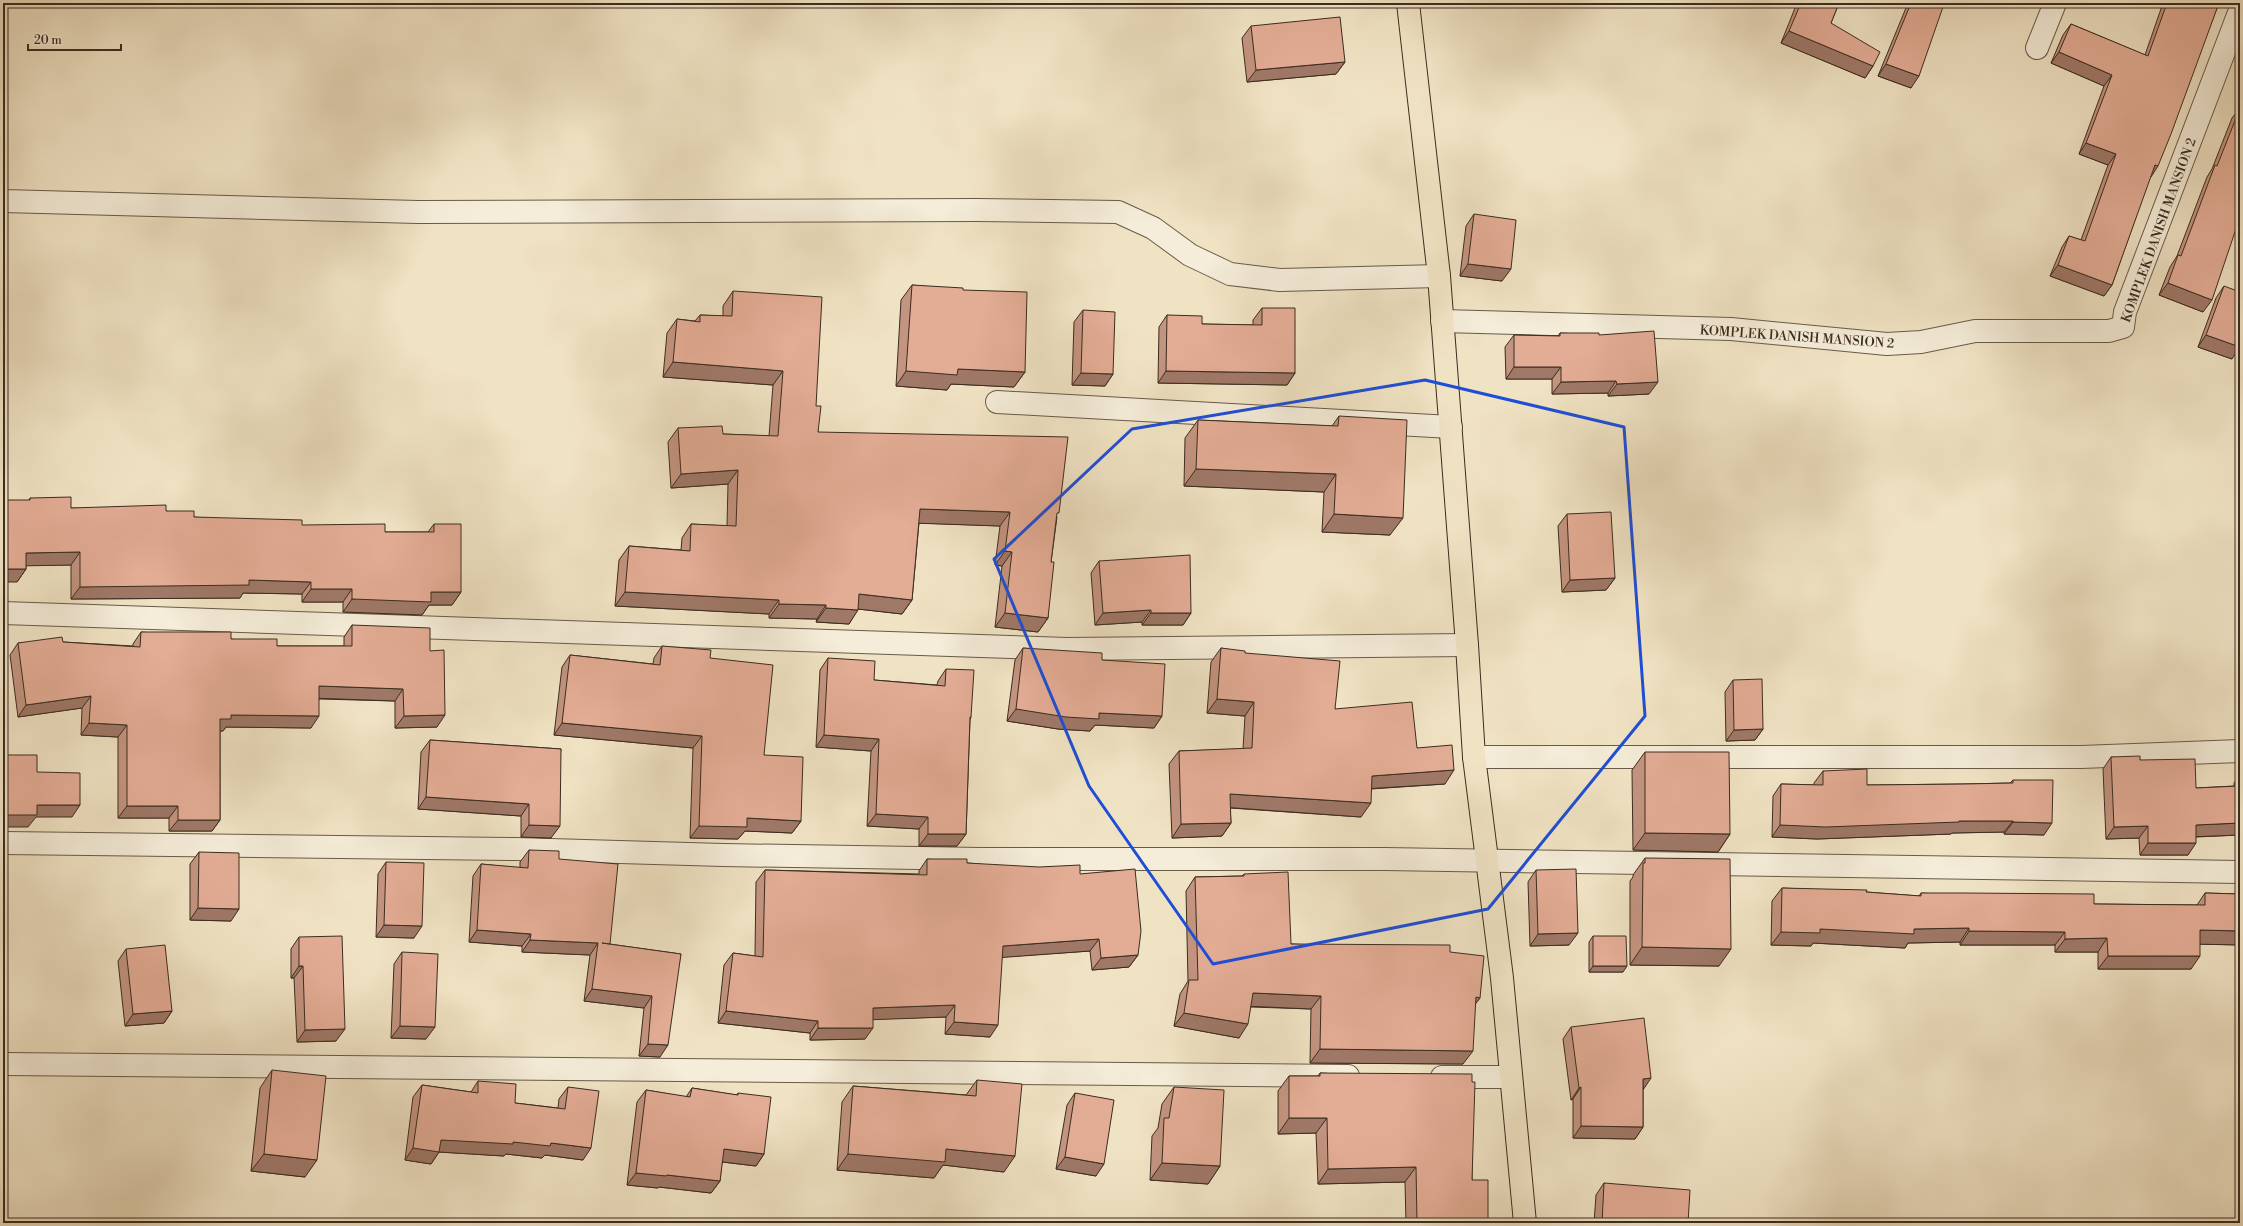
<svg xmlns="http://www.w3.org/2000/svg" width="2243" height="1226" font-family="'Libre Bodoni',serif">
<rect width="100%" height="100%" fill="#f0e3c4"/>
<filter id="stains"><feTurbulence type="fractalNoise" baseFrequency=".005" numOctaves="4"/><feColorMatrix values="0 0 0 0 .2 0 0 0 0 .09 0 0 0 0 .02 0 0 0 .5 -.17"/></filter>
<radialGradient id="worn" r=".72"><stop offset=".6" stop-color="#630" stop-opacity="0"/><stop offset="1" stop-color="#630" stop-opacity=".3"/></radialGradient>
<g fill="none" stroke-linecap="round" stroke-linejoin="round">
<g stroke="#695a48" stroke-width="24">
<g id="minor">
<polyline points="2037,48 2055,3"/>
<polyline points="3,201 418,212 977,210 1118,212 1153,228 1190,255 1230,274 1280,280 1439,276"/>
<polyline points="1442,321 1731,329 1887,344 1921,342 1975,331 2109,331 2123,327 2125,312 2240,10"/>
<polyline points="997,402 1451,427"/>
<polyline points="3,613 1067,649 1467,645"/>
<polyline points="1474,757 2081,757 2240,751"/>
<polyline points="3,843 516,849 723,855 980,859 1384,859 2240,872"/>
<polyline points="3,1064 1348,1076"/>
<polyline points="1442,1077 1511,1077"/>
</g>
</g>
<g stroke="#3c2c1f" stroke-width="24">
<polyline id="primary" points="1408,3 1439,276 1467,645 1474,757 1502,978 1525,1223"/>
</g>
<use href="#minor" stroke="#f5edd9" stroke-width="22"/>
<use href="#primary" stroke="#f0e3c4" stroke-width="22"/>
</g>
<g fill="#c39480" stroke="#3c2c1f">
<polygon points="1797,3 1839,3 1831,23 1873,66 1865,78 1781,43"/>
<polygon points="1908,3 1941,3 1911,88 1878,76"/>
<polygon points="2163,3 2219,3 2150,177 2112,285 2104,296 2050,276 2062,247 2069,236 2081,240 2108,165 2079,154 2104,86 2051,63 2063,35 2071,24 2145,55"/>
<polygon points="1251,26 1345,62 1336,74 1247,82 1242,38"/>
<polygon points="2240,101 2240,217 2203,312 2159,295 2170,267 2177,256 2207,177 2212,169 2232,118 2236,113"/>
<polygon points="1474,214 1502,281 1460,276 1466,226"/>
<polygon points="912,285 963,290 1025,372 1014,387 951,384 947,390 896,386 901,300"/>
<polygon points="2224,286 2232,359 2198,347 2216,298"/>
<polygon points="733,291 816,406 818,432 1057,517 1051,562 1048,618 1038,632 995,627 1002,566 995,565 1000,526 919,523 912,600 902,614 858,609 849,624 816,622 817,619 769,618 769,614 615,606 619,560 629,546 681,550 682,538 691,524 727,526 728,484 671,488 668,442 678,428 723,434 769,436 773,385 663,377 667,333 677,319 695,321 700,315 723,316 723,306"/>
<polygon points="1262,308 1295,373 1287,385 1158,383 1159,327 1167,315 1202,324 1253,325 1253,320"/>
<polygon points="1083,310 1113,374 1105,386 1072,385 1074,322"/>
<polygon points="1560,333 1599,335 1649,394 1608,396 1608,393 1552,394 1552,379 1506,379 1505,347 1514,335 1558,336"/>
<polygon points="1339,416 1390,535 1322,532 1324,492 1184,486 1185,438 1198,420 1332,426"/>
<polygon points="30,498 71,508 166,511 194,517 385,532 428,532 434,524 461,592 452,605 429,605 422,615 343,612 343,602 302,602 302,594 243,593 240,598 71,599 71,565 26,565 26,569 17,582 29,500"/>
<polygon points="1567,514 1615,578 1606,590 1562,592 1558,526"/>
<polygon points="1099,561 1191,613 1183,625 1142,625 1142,622 1095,625 1091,573"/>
<polygon points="352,625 430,651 437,727 395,728 395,701 319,699 311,728 226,727 223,731 220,731 220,820 212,831 169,831 169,818 118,818 118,737 81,735 82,708 18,717 10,655 18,643 63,642 133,646 133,644 141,632 231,639 277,646 344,646 344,637"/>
<polygon points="662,646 710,658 801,821 792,833 745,831 738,839 690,838 693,748 554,735 562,667 570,655 653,664 654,658"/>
<polygon points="1023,648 1102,660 1162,716 1154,728 1095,725 1090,731 1058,729 1007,721 1015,660"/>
<polygon points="1221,648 1245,653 1335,709 1417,748 1445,784 1371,789 1361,817 1230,808 1231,823 1222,836 1172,838 1169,764 1179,751 1243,749 1245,716 1207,713 1211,662"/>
<polygon points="828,658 874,680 937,685 938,681 946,669 971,717 970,720 966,834 957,846 919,846 919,829 867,826 871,751 816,747 820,670"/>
<polygon points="1733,680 1763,729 1755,740 1726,741 1725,692"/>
<polygon points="430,740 561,749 551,838 521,837 521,816 418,809 421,752"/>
<polygon points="1645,752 1730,834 1718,852 1633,850 1632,770"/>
<polygon points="2111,757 2140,760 2196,788 2234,786 2234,783 2240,775 2240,835 2196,837 2188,855 2140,855 2139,838 2106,839 2103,769"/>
<polygon points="1823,771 1867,785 1964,784 2010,783 2013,780 2044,835 2004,834 2004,832 1952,833 1951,834 1817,839 1772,837 1773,796 1781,784 1814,785 1814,783"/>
<polygon points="529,850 559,859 609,944 681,954 660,1057 639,1056 644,1008 584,1001 590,955 522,952 522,946 469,942 473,876 481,864 520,868 520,862"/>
<polygon points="199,852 231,921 190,920 190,864"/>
<polygon points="1645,858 1719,966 1630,965 1630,881 1633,877 1633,875"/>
<polygon points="927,859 1080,874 1138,955 1129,967 1092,970 1090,951 1002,957 990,1037 945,1034 946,1017 873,1019 865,1039 810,1040 810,1033 718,1023 724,965 733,953 755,956 756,882 765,870 919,874 919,871"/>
<polygon points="386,862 414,938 376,937 378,874"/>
<polygon points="1536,870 1569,945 1530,946 1528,882"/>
<polygon points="1244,874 1291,944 1450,952 1480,998 1475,1004 1463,1064 1310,1063 1311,1009 1251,1007 1239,1038 1174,1026 1180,994 1188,981 1186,891 1195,877 1242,876"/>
<polygon points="1782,888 1866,892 1919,896 1921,893 2094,904 2197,905 2205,893 2240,894 2240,945 2200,944 2191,969 2098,969 2098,952 2055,952 2055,945 1960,945 1960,942 1908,943 1905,948 1813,943 1811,946 1771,945 1772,901"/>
<polygon points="1593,936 1623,972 1589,972 1589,942"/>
<polygon points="299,937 336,1041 297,1042 294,978 291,978 291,949"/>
<polygon points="126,949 172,1011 164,1023 125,1026 118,961"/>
<polygon points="402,952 426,1039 391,1038 394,964"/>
<polygon points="1571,1027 1643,1090 1643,1127 1635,1139 1573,1138 1573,1099 1571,1100 1563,1039"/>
<polygon points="272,1070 305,1177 251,1171 260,1088"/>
<polygon points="1320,1073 1472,1082 1472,1180 1488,1223 1406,1223 1405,1182 1318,1184 1316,1133 1278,1134 1278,1091 1289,1076 1318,1076"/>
<polygon points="977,1080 1004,1172 943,1165 934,1178 837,1170 842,1102 853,1086 966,1095"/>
<polygon points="478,1081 515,1103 558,1108 559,1099 568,1087 583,1160 545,1155 542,1158 506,1154 504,1156 439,1152 431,1164 405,1160 413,1097 422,1085 471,1092"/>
<polygon points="1174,1087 1220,1166 1208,1184 1150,1180 1152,1136 1158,1128 1162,1104"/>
<polygon points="692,1088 736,1095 738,1093 764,1154 756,1166 722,1162 720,1181 711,1193 659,1187 658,1188 627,1185 637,1102 646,1090 686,1097"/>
<polygon points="1075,1093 1096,1176 1056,1169 1067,1105"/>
<polygon points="1604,1183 1688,1223 1594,1223 1596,1195"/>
</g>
<g fill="#9f7868" stroke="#3c2c1f">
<polygon points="2015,3 2029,3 2026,8"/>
<polygon points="1789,31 1873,66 1865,78 1781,43"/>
<polygon points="2059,52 2112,75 2104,86 2051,63"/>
<polygon points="1345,62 1336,74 1247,82 1256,70"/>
<polygon points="1886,64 1919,76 1911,88 1878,76"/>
<polygon points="2086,143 2116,154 2108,165 2079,154"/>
<polygon points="2155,165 2158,166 2151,177 2147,175"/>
<polygon points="1468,264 1511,269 1502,281 1460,276"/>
<polygon points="2058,265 2112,285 2104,296 2050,276"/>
<polygon points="2168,283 2212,300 2203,312 2159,295"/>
<polygon points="2206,335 2240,347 2232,359 2198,347"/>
<polygon points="673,362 783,371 773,385 663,377"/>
<polygon points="1514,367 1561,367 1552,379 1506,379"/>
<polygon points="958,369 1025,372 1014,387 951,384 947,390 896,386 906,371"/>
<polygon points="1166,371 1295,373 1287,385 1158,383"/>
<polygon points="1081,373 1113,374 1105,386 1072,385"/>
<polygon points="1616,381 1608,393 1552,394 1561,382"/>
<polygon points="1658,382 1649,394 1608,396 1617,384"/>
<polygon points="1196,469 1336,474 1324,492 1184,486"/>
<polygon points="738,470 728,484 671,488 681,474"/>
<polygon points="920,509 1010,512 1000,526 911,523"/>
<polygon points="1334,514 1403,518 1390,535 1322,532"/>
<polygon points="1005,551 1012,552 1002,566 995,565"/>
<polygon points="80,552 71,565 17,566 26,553"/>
<polygon points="3,569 26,569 17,582 3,582"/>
<polygon points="1615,578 1606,590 1562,592 1570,580"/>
<polygon points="249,580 311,582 302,594 243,593 240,598 71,599 80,587"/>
<polygon points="311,589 352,589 343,602 302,602"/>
<polygon points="431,592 461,592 452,605 429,605 422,615 343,612 352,599"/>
<polygon points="625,592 779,600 769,614 615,606"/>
<polygon points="859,594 912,600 902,614 849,608"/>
<polygon points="779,604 826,605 817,619 769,618"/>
<polygon points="826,608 858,610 849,624 816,622"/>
<polygon points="1151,610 1142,622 1095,625 1103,613"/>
<polygon points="1005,613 1048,618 1038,632 995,627"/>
<polygon points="1151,613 1191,613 1183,625 1142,625"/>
<polygon points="319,686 403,689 395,701 311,698"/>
<polygon points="91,696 82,708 18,717 26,705"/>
<polygon points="1217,699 1254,702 1245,716 1207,713"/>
<polygon points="1016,709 1099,713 1162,716 1154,728 1095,725 1090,731 1058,729 1007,721"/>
<polygon points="231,715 319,716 311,728 226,727 223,731 212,731 220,719"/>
<polygon points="445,715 437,727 395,728 404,716"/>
<polygon points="89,723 127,725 118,737 81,735"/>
<polygon points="562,723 702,736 693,748 554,735"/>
<polygon points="1763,729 1755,740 1726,741 1734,730"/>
<polygon points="824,735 879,739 871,751 816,747"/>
<polygon points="1454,770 1445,784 1363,789 1372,776"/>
<polygon points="1230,794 1371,803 1361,817 1221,807"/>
<polygon points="426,797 529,804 521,816 418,809"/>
<polygon points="37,805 80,805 72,817 36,817 28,827 3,827 3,815"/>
<polygon points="127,806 178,806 169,818 118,818"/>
<polygon points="876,814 928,817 919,829 867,826"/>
<polygon points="747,818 801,821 792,833 745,831 738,839 690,838 699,826"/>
<polygon points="178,820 220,820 212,831 169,831"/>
<polygon points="1959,821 2013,821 2004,832 1952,833 1951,834 1817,839 1772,837 1780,825"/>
<polygon points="2013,822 2052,823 2044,835 2004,834"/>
<polygon points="1231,823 1222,836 1172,838 1181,824"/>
<polygon points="2240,823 2240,835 2188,837 2196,825"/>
<polygon points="529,825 560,826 551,838 521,837"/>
<polygon points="2148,826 2139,838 2106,839 2114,827"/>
<polygon points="1645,833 1730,834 1718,852 1633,850"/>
<polygon points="928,834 966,834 957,846 919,846"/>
<polygon points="2148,843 2196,843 2188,855 2140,855"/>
<polygon points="198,908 239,909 231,921 190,920"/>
<polygon points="384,925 422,926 414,938 376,937"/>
<polygon points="1969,928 1960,942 1908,943 1905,948 1813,943 1811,946 1771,945 1781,932 1820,929 1914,929"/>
<polygon points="477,930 531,934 522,946 469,942"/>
<polygon points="2200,930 2240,931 2240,945 2191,944"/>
<polygon points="1969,931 2065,932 2055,945 1960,945"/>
<polygon points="1578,933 1569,945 1530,946 1538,934"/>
<polygon points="2107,938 2098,952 2055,952 2065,939"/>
<polygon points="1099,939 1090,951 995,958 1003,946"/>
<polygon points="530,940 598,943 590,955 522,952"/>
<polygon points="1642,947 1731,949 1719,966 1630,965"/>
<polygon points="1138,955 1129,967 1092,970 1101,958"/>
<polygon points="2108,956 2200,956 2191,969 2098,969"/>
<polygon points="299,966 303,966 294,978 291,978"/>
<polygon points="1593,966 1627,966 1623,972 1589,972"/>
<polygon points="592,989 652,996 644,1008 584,1001"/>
<polygon points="1253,993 1321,996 1311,1009 1244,1006"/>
<polygon points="1476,997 1480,998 1470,1011"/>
<polygon points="955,1005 946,1017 865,1020 873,1008"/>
<polygon points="172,1011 164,1023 125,1026 133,1014"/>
<polygon points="726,1011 818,1021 810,1033 718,1023"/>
<polygon points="1184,1013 1248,1024 1239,1038 1174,1026"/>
<polygon points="954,1022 998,1025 990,1037 945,1034"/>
<polygon points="400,1026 435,1027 426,1039 391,1038"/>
<polygon points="3,1028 6,1028 3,1033"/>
<polygon points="818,1028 873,1028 865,1039 810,1040"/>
<polygon points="345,1029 336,1041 297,1042 305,1030"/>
<polygon points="648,1044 668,1045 660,1057 639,1056"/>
<polygon points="1320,1049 1473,1051 1463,1064 1310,1063"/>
<polygon points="1651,1078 1643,1090 1643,1079"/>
<polygon points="1581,1087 1573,1099 1571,1100 1579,1088"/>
<polygon points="1289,1118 1327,1118 1316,1133 1278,1134"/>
<polygon points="1581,1126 1643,1127 1635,1139 1573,1138"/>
<polygon points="441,1140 551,1143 591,1148 583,1160 545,1155 542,1158 506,1154 504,1156 439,1152 431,1164 405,1160 413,1148"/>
<polygon points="724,1149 764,1154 756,1166 715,1161"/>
<polygon points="946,1149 1015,1156 1004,1172 943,1165 934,1178 837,1170 848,1154"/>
<polygon points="264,1154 317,1160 305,1177 251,1171"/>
<polygon points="1065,1157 1104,1164 1096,1176 1056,1169"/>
<polygon points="1162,1163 1220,1166 1208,1184 1150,1180"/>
<polygon points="1416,1167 1405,1182 1318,1184 1328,1169"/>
<polygon points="636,1173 667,1175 720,1181 711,1193 659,1187 658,1188 627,1185"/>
</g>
<g fill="#e3ac95" stroke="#3c2c1f">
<polygon points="1801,3 1839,3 1831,23 1880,52 1873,66 1789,31"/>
<polygon points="1911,3 1941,3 1944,4 1919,76 1886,64"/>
<polygon points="2167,3 2219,3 2171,134 2158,166 2155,165 2112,285 2058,265 2069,236 2085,241 2116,154 2086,143 2112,75 2059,52 2071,24 2148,56"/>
<polygon points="1340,17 1345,62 1256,70 1251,26"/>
<polygon points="2240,108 2240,217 2212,300 2168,283 2178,255 2181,256 2215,165 2217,166"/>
<polygon points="1474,214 1516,220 1511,269 1468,264"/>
<polygon points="912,285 963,288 963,290 1027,292 1025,372 958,369 957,375 906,371"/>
<polygon points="2224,286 2240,292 2240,347 2206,335"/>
<polygon points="733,291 822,297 816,406 821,406 818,432 1068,437 1059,513 1057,513 1051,562 1054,562 1048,618 1005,613 1012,552 1005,551 1010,512 920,509 912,600 859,594 858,610 826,608 826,605 779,604 779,600 625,592 629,546 690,551 691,524 736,526 738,470 681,474 678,428 722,426 723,434 778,436 783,371 673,362 677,319 700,322 700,315 732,316"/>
<polygon points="1262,308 1295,308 1295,373 1166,371 1167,315 1202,316 1202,324 1262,325"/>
<polygon points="1083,310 1115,312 1113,374 1081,373"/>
<polygon points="1654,331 1658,382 1617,384 1616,381 1561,382 1561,367 1514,367 1514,335 1560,336 1560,333 1599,333 1599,335"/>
<polygon points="1339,416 1407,420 1403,518 1334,514 1336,474 1196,469 1198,420 1338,426"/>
<polygon points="71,497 71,508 166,505 166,511 194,511 194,517 302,520 302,525 385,524 385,532 434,532 434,524 461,524 461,592 431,592 431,602 352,599 352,589 311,589 311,582 249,580 249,585 80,587 80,552 26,553 26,569 3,569 3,500 30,500 30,498"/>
<polygon points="1611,512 1615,578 1570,580 1567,514"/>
<polygon points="1190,555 1191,613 1151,613 1151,610 1103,613 1099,561"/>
<polygon points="352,625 430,628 430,651 444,650 445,715 404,716 403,689 319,686 319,716 231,715 231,719 220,719 220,820 178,820 178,806 127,806 127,725 89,723 91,696 26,705 18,643 62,637 63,642 140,647 141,632 231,632 231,639 277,639 277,646 352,646"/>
<polygon points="662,646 711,650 710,658 773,665 764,755 803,757 801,821 747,818 747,827 699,826 702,736 562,723 570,655 660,665"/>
<polygon points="1023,648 1102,653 1102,660 1165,664 1162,716 1099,713 1099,719 1066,717 1016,709"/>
<polygon points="1221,648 1245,651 1245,653 1340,661 1335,709 1412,702 1417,748 1452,745 1454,770 1372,776 1371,803 1230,794 1231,823 1181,824 1179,751 1252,748 1254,702 1217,699"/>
<polygon points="828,658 875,661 874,680 945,686 946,669 974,670 971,717 970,717 966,834 928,834 928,817 876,814 879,739 824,735"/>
<polygon points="1762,679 1763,729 1734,730 1733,680"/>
<polygon points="430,740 561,749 560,826 529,825 529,804 426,797"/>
<polygon points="1645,752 1729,752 1730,834 1645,833"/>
<polygon points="3,755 37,755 37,772 80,773 80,805 37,805 37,815 3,815"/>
<polygon points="2140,756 2140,760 2195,759 2196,788 2240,786 2240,823 2196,825 2196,843 2148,843 2148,826 2114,827 2111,757"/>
<polygon points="1867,769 1867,785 1964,784 2013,783 2013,780 2053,780 2052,823 2013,822 2013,821 1959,821 1959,822 1825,827 1780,825 1781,784 1823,785 1823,771"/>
<polygon points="529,850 559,851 559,859 618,864 610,944 602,943 681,954 668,1045 648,1044 652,996 592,989 598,943 530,940 531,934 477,930 481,864 528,868"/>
<polygon points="199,852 239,853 239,909 198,908"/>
<polygon points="1645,858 1730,859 1731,949 1642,947 1643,863 1645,863"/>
<polygon points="927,859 967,859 967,863 1039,867 1080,865 1080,874 1135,869 1141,931 1138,955 1101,958 1099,939 1003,946 998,1025 954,1022 955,1005 873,1008 873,1028 818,1028 818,1021 726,1011 733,953 763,957 765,870 927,875"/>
<polygon points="386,862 424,863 422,926 384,925"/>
<polygon points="1576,869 1578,933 1538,934 1536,870"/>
<polygon points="1288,872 1291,944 1450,945 1450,952 1484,956 1480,998 1476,997 1473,1051 1320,1049 1321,996 1253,993 1248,1024 1184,1013 1189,980 1198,980 1195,877 1244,876 1244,874"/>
<polygon points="1782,888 1867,890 1866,892 1921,896 1921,893 1962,893 2094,894 2094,904 2205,905 2205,893 2240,894 2240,931 2200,930 2200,956 2108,956 2107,938 2065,939 2065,932 1969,931 1969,928 1914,929 1914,934 1820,929 1820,933 1781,932"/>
<polygon points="342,936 345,1029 305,1030 303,966 299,966 299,937"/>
<polygon points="1593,936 1626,936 1627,966 1593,966"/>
<polygon points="165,945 172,1011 133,1014 126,949"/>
<polygon points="402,952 438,954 435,1027 400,1026"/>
<polygon points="3,963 4,963 6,1028 3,1028"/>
<polygon points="1644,1018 1651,1078 1643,1079 1643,1127 1581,1126 1581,1087 1579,1088 1571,1027"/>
<polygon points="272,1070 326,1076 317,1160 264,1154"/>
<polygon points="1320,1073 1472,1074 1472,1082 1475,1082 1472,1180 1488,1180 1488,1223 1417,1223 1416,1167 1328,1169 1327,1118 1289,1118 1289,1076 1320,1076"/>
<polygon points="977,1080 1022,1084 1015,1156 946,1149 945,1162 848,1154 853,1086 976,1096"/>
<polygon points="478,1081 516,1084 515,1103 565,1109 568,1087 599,1091 591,1148 551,1143 550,1146 513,1142 513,1144 441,1140 439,1152 413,1148 422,1085 478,1093"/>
<polygon points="1174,1087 1224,1090 1220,1166 1162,1163 1164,1118 1169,1118"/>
<polygon points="692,1088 738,1095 738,1093 771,1097 764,1154 724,1149 720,1181 667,1175 666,1176 636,1173 646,1090 690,1097"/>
<polygon points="1075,1093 1114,1100 1104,1164 1065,1157"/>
<polygon points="1604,1183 1690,1190 1688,1223 1602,1223"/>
</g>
<path fill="none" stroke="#1d4ed8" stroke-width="3" stroke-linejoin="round" d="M 1425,380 L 1624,427 L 1645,716 L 1488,909 L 1213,964 L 1089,786 L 994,559 L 1132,429 Z"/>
<g text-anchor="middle" stroke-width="3" stroke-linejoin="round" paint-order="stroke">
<g font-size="13" fill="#3c2c1f" stroke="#f5edd9">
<text transform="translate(2158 230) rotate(-70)" y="5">KOMPLEK DANISH MANSION 2</text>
<text transform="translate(1797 336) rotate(4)" y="5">KOMPLEK DANISH MANSION 2</text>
</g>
</g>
<rect width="2243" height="1226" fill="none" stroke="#f0e3c4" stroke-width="16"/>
<rect x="4" y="4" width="2235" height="1218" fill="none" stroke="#3c2c1f" stroke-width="2"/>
<rect x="8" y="8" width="2227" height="1210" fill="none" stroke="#3c2c1f"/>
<path d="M28 44v6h93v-6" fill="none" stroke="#3c2c1f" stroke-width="2"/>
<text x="34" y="44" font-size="12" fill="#3c2c1f" stroke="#f5edd9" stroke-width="3" paint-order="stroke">20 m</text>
<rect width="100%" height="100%" filter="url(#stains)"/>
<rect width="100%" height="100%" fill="url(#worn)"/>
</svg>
